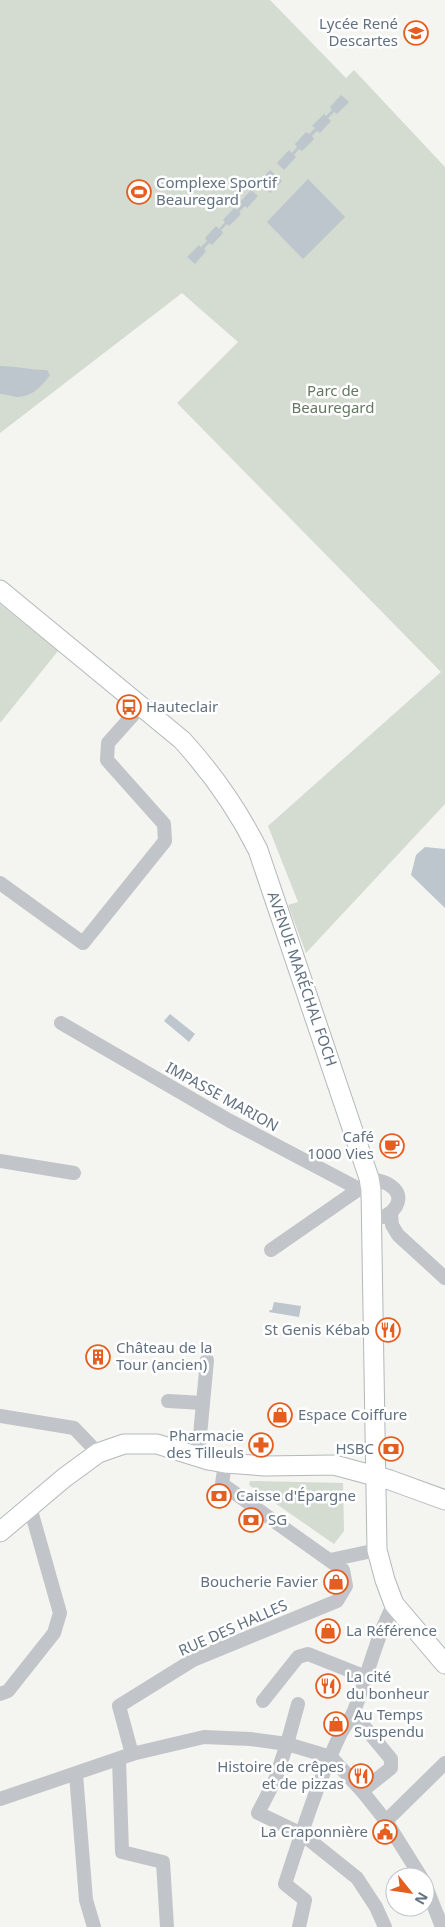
<svg xmlns="http://www.w3.org/2000/svg" width="445" height="1927" font-family="'Noto Sans',sans-serif">
<rect width="100%" height="100%" fill="#f4f4f0"/>
<g fill="#d4dbd1">
<polygon points="0,0 270,0 346,78 354,70 445,167 445,804 306,953 288,905 298,902 268,826 441,672 177,403 238,342 182,293 0,433"/>
<polygon points="0,604 58,651 0,723"/>
<polygon points="250,1481 343,1483 344,1531 334,1544 249,1485"/>
</g>
<g fill="#bcc6cc">
<polygon points="341,95 349,102 337,114 334,112 328,118 331,121 320,133 317,131 312,136 314,139 302,151 299,149 294,155 296,157 284,170 277,163 289,150 292,153 297,147 295,144 306,132 309,134 315,128 312,126 324,114 326,116 332,110 330,107"/>
<polygon points="270,170 282,181 270,193 259,182"/>
<polygon points="308,179 345,217 303,259 267,222"/>
<polygon points="251,190 258,196 247,208 245,206 239,212 241,214 229,226 227,224 221,230 223,233 212,245 209,243 204,249 206,251 195,264 187,257 199,245 201,247 207,241 205,238 216,226 219,229 225,222 223,220 234,208 237,210 242,204 240,202"/>
<path d="M 0,366 C 16,366 31,370 47,370 L 50,375 C 41,387 32,397 16,397 C 11,396 5,394 0,394 Z"/>
<polygon points="425,847 445,849 445,908 411,875 416,855"/>
<polygon points="170,1014 195,1034 189,1042 164,1021"/>
<polygon points="274,1302 301,1306 299,1317 269,1312 270,1310 272,1310"/>
</g>
<g fill="none" stroke-linecap="round" stroke-linejoin="round">
<g stroke="#b3b8bc" stroke-width="21">
<g id="secondary">
<path d="M 0,590 L 182,740 C 213,774 237,808 258,850 L 369,1178 L 371,1190 L 377,1550 L 385,1580 L 394,1604 L 445,1664"/>
<polyline points="0,1532 64,1478 98,1453 124,1444 157,1444 208,1460 225,1463 265,1466 334,1465 390,1480 445,1500"/>
</g>
</g>
<g stroke="#c1c4c8" stroke-width="14">
<polyline points="0,883 83,943 165,841 164,824 107,760 108,743 141,706"/>
<polyline points="61,1023 230,1121 359,1189 371,1190"/>
<polyline points="0,1161 74,1173"/>
<path d="M 369,1178 C 375,1180 382,1181 388,1184 C 406,1195 398,1210 383,1217"/>
<polyline points="391,1213 392,1225 398,1235 445,1278"/>
<polyline points="271,1250 359,1189"/>
<polyline points="168,1401 203,1403"/>
<polyline points="0,1416 74,1428 98,1453"/>
<polyline points="198,1457 207,1360"/>
<polyline points="330,1560 377,1550"/>
<polyline points="0,1694 8,1691 54,1633 60,1613 30,1507"/>
<polyline points="263,1701 298,1657 308,1654 366,1677"/>
<polyline points="298,1704 287,1744 275,1780 258,1813 302,1834 357,1878 376,1907 385,1927"/>
<polyline points="353,1713 391,1759 391,1768 362,1791"/>
<polyline points="132,1754 119,1706 193,1660 337,1601 346,1586 343,1570 222,1484 225,1463"/>
<polyline points="331,1757 362,1791 386,1821 421,1877"/>
<polyline points="119,1759 122,1852 163,1862 167,1927"/>
<polyline points="76,1774 86,1900 94,1927"/>
<polyline points="0,1799 132,1754 204,1737 250,1739 287,1744 331,1757"/>
<polyline points="386,1821 445,1763"/>
<polyline points="425,1884 442,1927"/>
<path d="M 299,1927 L 305,1900 L 285,1884 C 301,1835 317,1784 339,1737 C 343,1728 350,1720 354,1711 C 368,1675 376,1637 394,1604"/>
</g>
<use href="#secondary" stroke="#fff" stroke-width="19"/>
</g>
<defs>
<g id="school-ring" transform="scale(1.25)"><circle r="9.5" fill="#fff" stroke="#e55d1f" stroke-width="1.5"/><path d="M0-5L7-2L0 1L-7-2ZM-4 1L0 2.5L4 1V4Q0 6-4 4Z" fill="#e55d1f"/></g>
<g id="stadium-ring" transform="scale(1.25)"><circle r="9.5" fill="#fff" stroke="#e55d1f" stroke-width="1.5"/><path d="M0-5a6.5 5 0 1 0 0 10a6.5 5 0 1 0 0-10ZM-3.5-1.8h7v3.6h-7Z" fill="#e55d1f"/></g>
<g id="bus-ring" transform="scale(1.25)"><circle r="9.5" fill="#fff" stroke="#e55d1f" stroke-width="1.5"/><path d="M-5-6H5V4H4V6H2V4H-2V6H-4V4H-5ZM-3.5-4V0h7V-4ZM-3.5 1.2v1.5H-2V1.2ZM2 1.2v1.5H3.5V1.2Z" fill="#e55d1f"/></g>
<g id="cafe-ring" transform="scale(1.25)"><circle r="9.5" fill="#fff" stroke="#e55d1f" stroke-width="1.5"/><path d="M-5.5-4.5H6V0H3Q3 3.5 0 3.5H-2.5Q-5.5 3.5-5.5 0ZM3-3.2v2h1.7v-2ZM-6 4.5H4V6H-6Z" fill="#e55d1f"/></g>
<g id="restaurant-ring" transform="scale(1.25)"><circle r="9.5" fill="#fff" stroke="#e55d1f" stroke-width="1.5"/><path d="M-5-6h1v4h1v-4h1v4h1v-4h1v5L-1.5 .5V6h-2V.5L-5-1ZM5-6V6H3V1.5H1.5Q1.5-4 5-6Z" fill="#e55d1f"/></g>
<g id="building-ring" transform="scale(1.25)"><circle r="9.5" fill="#fff" stroke="#e55d1f" stroke-width="1.5"/><path d="M-4-6H4V6H1V3H-1V6H-4ZM-2.5-4.3h1.7v1.8h-1.7ZM.8-4.3h1.7v1.8H.8ZM-2.5-1h1.7V.8h-1.7ZM.8-1h1.7V.8H.8Z" fill="#e55d1f"/></g>
<g id="shop-ring" transform="scale(1.25)"><circle r="9.5" fill="#fff" stroke="#e55d1f" stroke-width="1.5"/><path d="M-5-2.5h2.3a2.7 3.5 0 0 1 5.4 0H5L5.5 6h-11ZM-1.5-2.5h3a1.5 2.3 0 0 0-3 0Z" fill="#e55d1f"/></g>
<g id="pharmacy-ring" transform="scale(1.25)"><circle r="9.5" fill="#fff" stroke="#e55d1f" stroke-width="1.5"/><path d="M-2-6h4v4h4v4h-4v4h-4v-4h-4v-4h4Z" fill="#e55d1f"/></g>
<g id="bank-ring" transform="scale(1.25)"><circle r="9.5" fill="#fff" stroke="#e55d1f" stroke-width="1.5"/><path d="M-6-4H6V4H-6ZM0-2.3a2.3 2.3 0 1 0 0 4.6a2.3 2.3 0 1 0 0-4.6Z" fill="#e55d1f"/></g>
<g id="civic-ring" transform="scale(1.25)"><circle r="9.5" fill="#fff" stroke="#e55d1f" stroke-width="1.5"/><path d="M-.6-6.5H3V-4.5H.6V-3L4-1V1h2V6H-6V1h2V-1L-.6-3ZM-1.2 2.5V6h2.4V2.5Z" fill="#e55d1f"/></g>
</defs>
<g fill-rule="evenodd">
<use href="#school-ring" x="416" y="33"/>
<use href="#stadium-ring" x="139" y="192"/>
<use href="#bus-ring" x="129" y="707"/>
<use href="#cafe-ring" x="392" y="1146"/>
<use href="#restaurant-ring" x="388" y="1330"/>
<use href="#building-ring" x="98" y="1357"/>
<use href="#shop-ring" x="280" y="1415"/>
<use href="#pharmacy-ring" x="261" y="1445"/>
<use href="#bank-ring" x="391" y="1449"/>
<use href="#bank-ring" x="219" y="1496"/>
<use href="#bank-ring" x="251" y="1520"/>
<use href="#shop-ring" x="336" y="1582"/>
<use href="#shop-ring" x="328" y="1631"/>
<use href="#restaurant-ring" x="328" y="1686"/>
<use href="#shop-ring" x="336" y="1724"/>
<use href="#restaurant-ring" x="361" y="1776"/>
<use href="#civic-ring" x="385" y="1832"/>
</g>
<g text-anchor="middle" stroke-width="5" stroke-linejoin="round" paint-order="stroke">
<g font-size="15" fill="#627181" stroke="#fff" text-anchor="start">
<text x="398" y="29" text-anchor="end">Lycée René<tspan x="398" dy="17">Descartes</tspan></text>
<text x="156" y="188">Complexe Sportif<tspan x="156" dy="17">Beauregard</tspan></text>
<text x="146" y="712">Hauteclair</text>
<text x="374" y="1142" text-anchor="end">Café<tspan x="374" dy="17">1000 Vies</tspan></text>
<text x="370" y="1335" text-anchor="end">St Genis Kébab</text>
<text x="116" y="1353">Château de la<tspan x="116" dy="17">Tour (ancien)</tspan></text>
<text x="298" y="1420">Espace Coiffure</text>
<text x="244" y="1441" text-anchor="end">Pharmacie<tspan x="244" dy="17">des Tilleuls</tspan></text>
<text x="374" y="1454" text-anchor="end">HSBC</text>
<text x="236" y="1501">Caisse d'Épargne</text>
<text x="268" y="1525">SG</text>
<text x="318" y="1587" text-anchor="end">Boucherie Favier</text>
<text x="346" y="1636">La Référence</text>
<text x="346" y="1682">La cité<tspan x="346" dy="17">du bonheur</tspan></text>
<text x="354" y="1720">Au Temps<tspan x="354" dy="17">Suspendu</tspan></text>
<text x="344" y="1772" text-anchor="end">Histoire de crêpes<tspan x="344" dy="17">et de pizzas</tspan></text>
<text x="368" y="1837" text-anchor="end">La Craponnière</text>
</g>
<g font-size="15" fill="#647861" stroke="#fff">
<text x="333" y="396">Parc de<tspan x="333" dy="17">Beauregard</tspan></text>
</g>
<g font-size="15" fill="#627181" stroke="#fff">
<text transform="translate(302 979) rotate(71)" y="5">AVENUE MARÉCHAL FOCH</text>
<text transform="translate(222 1097) rotate(29)" y="5">IMPASSE MARION</text>
<text transform="translate(233 1628) rotate(-24)" y="5">RUE DES HALLES</text>
</g>
</g>
<g transform="translate(410 1892) rotate(120)"><circle r="24" fill="#ffffff" stroke="#c0c6cd"/>
<path d="M0-4L9 19L0 12L-9 19Z" fill="#e55d1f"/>
<text y="-8" font-size="14" font-weight="bold" text-anchor="middle" fill="#627181">N</text>
</g>
</svg>
